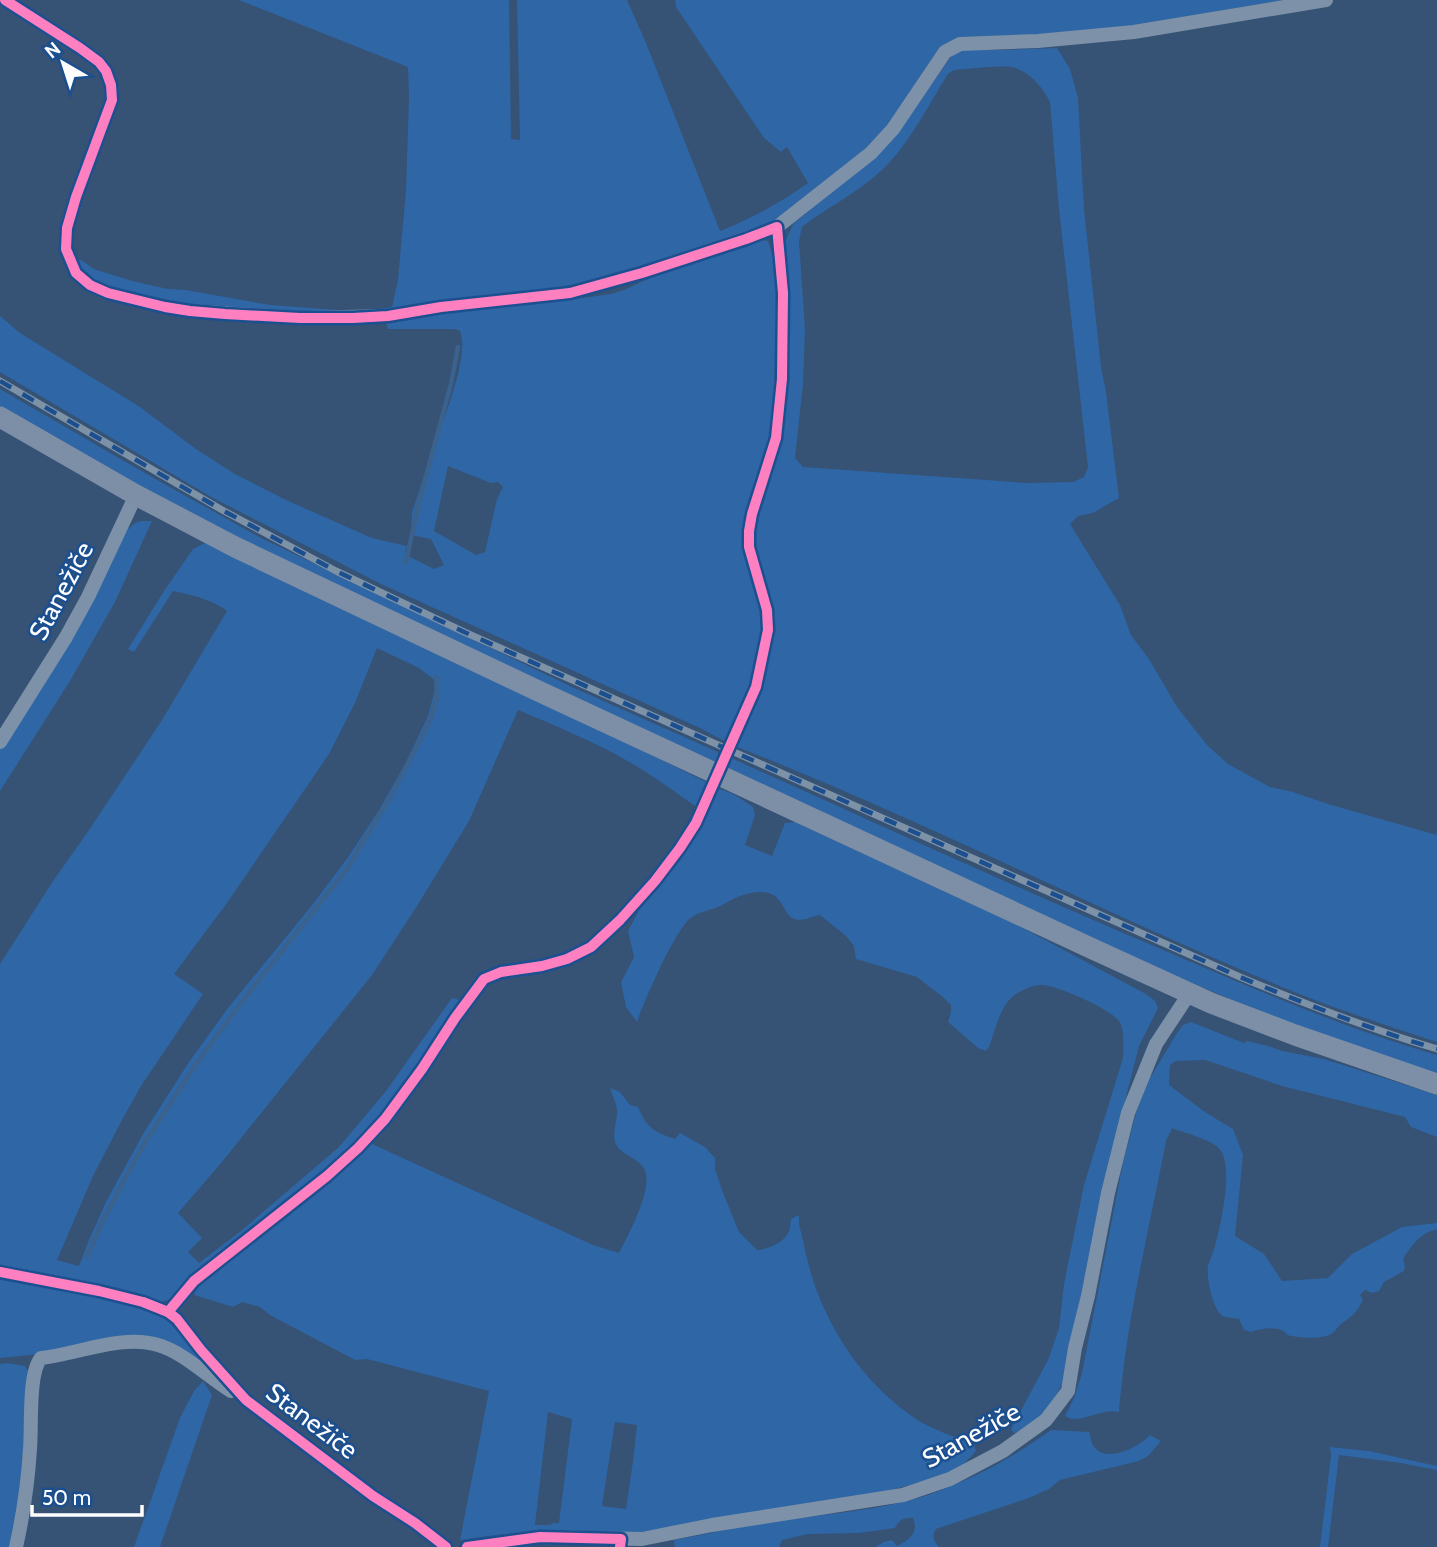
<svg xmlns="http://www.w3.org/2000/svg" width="1437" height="1547" font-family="Cabin,sans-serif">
<rect width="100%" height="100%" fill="#365274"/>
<g fill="#2f66a5" fill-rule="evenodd">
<path d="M 239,0 L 509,0 L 511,139 L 520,140 L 517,0 L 627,0 L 646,43 L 720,231 C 752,218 780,203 808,183 L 787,147 L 781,152 L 764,138 L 676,7 L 675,0 L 1284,0 L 1134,26 L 1076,34 L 955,40 L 886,128 L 839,175 L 787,215 L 767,226 L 665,260 L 586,282 L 522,294 L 388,311 L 269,311 L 182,304 L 113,288 L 90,278 L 83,272 L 75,259 L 81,260 L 94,269 L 132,281 L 168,289 L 186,290 L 270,305 L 338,310 L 372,310 L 392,307 L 398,280 L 406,190 L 409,97 L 408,67 Z"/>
<path d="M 1057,48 L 1070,69 L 1078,98 L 1084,209 L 1101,367 L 1106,392 L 1119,498 L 1093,513 L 1078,516 L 1070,524 L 1120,605 L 1131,635 L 1149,659 L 1177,707 L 1207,745 L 1228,764 L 1270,787 L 1293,792 L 1328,804 L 1437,835 L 1437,1042 C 1385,1025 1333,1008 1282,987 C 1098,911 922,819 737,747 L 774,619 L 770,593 L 762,578 L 756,557 L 754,527 L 787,388 L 790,331 L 789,281 L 785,242 L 793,224 L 877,156 L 894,137 L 951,57 L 961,50 L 1001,50 ZM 988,67 C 996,67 1005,66 1012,67 C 1029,71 1043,87 1050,102 L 1059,209 L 1088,467 L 1084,477 L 1073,482 L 1027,483 L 803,467 L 795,458 L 803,384 L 805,329 L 799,241 L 802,227 C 829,206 865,189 889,163 C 913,137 929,104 948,74 L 954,70 Z"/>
<path d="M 761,240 L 768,241 L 774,260 L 778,288 L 772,436 L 749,500 L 764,622 L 749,686 L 724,741 L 702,729 L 381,584 L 213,498 L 0,372 L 0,316 L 20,333 L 140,407 L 196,449 L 235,474 L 286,500 L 372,538 L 407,546 L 405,552 L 408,556 L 434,569 L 444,565 L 431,539 L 411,535 L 412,512 C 420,490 426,468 434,446 C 443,420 470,356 460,331 L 455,329 L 388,329 L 386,322 L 435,314 L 554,302 L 611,294 L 624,290 L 654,276 ZM 448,466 L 491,483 L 498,482 L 503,487 L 497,499 L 485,552 L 476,555 L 434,531 Z"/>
<polygon points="0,389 150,476 261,538 572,687 718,752 719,754 715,762 567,695 173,507 0,409"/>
<polygon points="141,521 152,521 115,602 70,681 0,791 0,749 35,697 126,531 135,523"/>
<path d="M 205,543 C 374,619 541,700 706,782 L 698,808 C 676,793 654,776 631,763 C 595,742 556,726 518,710 L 469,821 L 417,906 L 372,975 L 222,1162 L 178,1213 L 202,1238 L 188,1252 L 199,1263 L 241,1231 L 339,1147 L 386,1091 L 452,998 L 460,1000 L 396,1096 L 354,1145 L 176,1295 L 169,1300 L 160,1302 L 0,1268 L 0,964 L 53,881 L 89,830 L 162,720 L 227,611 C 211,599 192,595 173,591 L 134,652 L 128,649 L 164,591 L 193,549 ZM 377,648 L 419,668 L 437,682 L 428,716 L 405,764 L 379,810 L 349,856 L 313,904 L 228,1008 L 189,1062 L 143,1134 L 106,1202 L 89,1240 L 79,1266 L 57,1260 L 93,1176 L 122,1120 L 141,1086 L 203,994 L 174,974 L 227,903 L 329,754 L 355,703 Z"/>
<path d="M 731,758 C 872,821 1012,886 1154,946 C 1247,986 1340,1027 1437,1055 L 1437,1074 C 1365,1049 1293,1026 1223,996 C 1055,925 891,845 726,767 Z"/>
<path d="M 718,788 L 735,795 L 753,807 L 755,815 L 745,845 L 772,856 L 785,823 L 795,822 L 1019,926 L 1146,994 L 1155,1001 L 1158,1008 L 1139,1046 L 1128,1089 L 1063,1382 C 1052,1405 1039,1425 1014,1433 L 1011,1429 L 1049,1358 L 1059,1328 L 1064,1284 L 1084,1185 L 1123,1058 C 1123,1047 1125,1031 1119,1021 C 1110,1009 1055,984 1041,985 C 1032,985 1017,992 1011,998 C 999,1010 995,1031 989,1047 L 986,1051 L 978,1048 L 948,1022 L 951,1012 L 951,1005 L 944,998 L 917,977 L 856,959 L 854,946 L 846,936 L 820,915 C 813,916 806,920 799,920 C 781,919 787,894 763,892 C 748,891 734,898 722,905 C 713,910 701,911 692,917 C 676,927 644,1002 637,1022 L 626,1007 L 621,982 L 634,957 L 628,931 L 639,910 L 655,891 Z"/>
<path d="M 1191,1022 L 1244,1043 L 1247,1041 L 1268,1046 L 1282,1051 L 1324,1059 L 1437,1095 L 1437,1137 L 1411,1127 L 1405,1117 L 1282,1086 L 1205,1060 L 1176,1061 L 1170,1065 L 1169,1085 L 1205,1112 L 1233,1129 L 1243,1155 L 1235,1236 L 1264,1254 L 1282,1281 L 1328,1278 L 1352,1254 L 1402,1227 L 1437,1223 L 1437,1229 C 1420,1233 1411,1246 1403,1259 L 1405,1266 L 1404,1271 L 1384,1282 L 1379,1291 L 1372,1293 L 1365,1290 L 1360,1295 L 1363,1300 C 1357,1313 1352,1316 1341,1324 C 1338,1326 1337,1329 1334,1332 C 1325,1340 1303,1338 1292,1336 C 1283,1335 1290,1335 1283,1331 C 1273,1326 1260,1329 1251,1332 L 1244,1330 L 1239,1319 C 1235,1318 1228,1318 1223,1316 C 1213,1311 1206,1277 1208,1266 C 1210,1259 1213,1253 1215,1246 C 1221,1224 1233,1170 1221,1151 C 1215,1140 1184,1133 1172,1128 L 1166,1141 C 1149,1231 1126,1321 1119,1412 C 1100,1407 1080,1426 1065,1416 L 1074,1398 L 1082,1373 L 1123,1163 L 1136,1113 L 1147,1083 L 1177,1033 L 1183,1025 Z"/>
<path d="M 610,1088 L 620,1092 L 630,1105 L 638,1107 C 647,1128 654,1132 675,1139 L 680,1133 L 705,1147 L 715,1158 L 715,1169 L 722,1190 L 739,1232 L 757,1250 C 769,1249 784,1243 789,1231 C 791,1228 790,1223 791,1219 L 799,1215 L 799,1224 C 804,1244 808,1266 815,1286 C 835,1341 870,1389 919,1421 C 936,1431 956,1437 974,1444 L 976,1451 L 962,1466 L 947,1474 L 882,1493 L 654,1531 C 614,1535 575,1531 535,1532 C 510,1533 485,1536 460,1540 L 489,1391 L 367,1359 L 355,1360 L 270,1315 L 260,1307 L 242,1302 L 233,1307 L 194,1295 L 198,1286 L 306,1200 L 372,1144 L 593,1245 L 619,1253 C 628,1235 656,1185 643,1167 C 636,1157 619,1154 615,1142 C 612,1131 618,1120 617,1109 C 616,1102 612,1095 610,1088 ZM 548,1412 L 572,1419 L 559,1523 L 553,1523 L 550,1525 L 535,1525 ZM 615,1422 L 637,1425 L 633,1461 L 626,1509 L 602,1506 Z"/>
<polygon points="0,1278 66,1290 140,1307 157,1314 169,1322 220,1379 162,1342 0,1358"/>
<polygon points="7,1363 25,1366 30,1374 30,1391 13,1547 0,1547 0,1364"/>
<polygon points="203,1381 212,1395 160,1547 134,1547 180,1418 194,1391"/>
<path d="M 1051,1430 L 1089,1432 C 1091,1437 1091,1444 1095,1448 C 1108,1463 1139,1447 1150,1435 L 1161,1441 L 1148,1456 L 1139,1461 L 1060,1480 L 1049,1489 L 1029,1498 L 936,1529 C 932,1536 933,1540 939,1547 L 875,1547 L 884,1542 L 892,1540 L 897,1546 C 909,1540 919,1533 913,1518 C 903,1518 900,1519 895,1528 L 859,1533 L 808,1534 L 782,1540 L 779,1547 L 675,1547 L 674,1540 C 711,1533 748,1525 785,1520 C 833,1513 882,1510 928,1495 C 974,1479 1012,1458 1051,1430 Z"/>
<polygon points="1330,1447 1369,1451 1437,1466 1437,1470 1401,1463 1339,1455 1328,1547 1320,1547 1331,1455"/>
</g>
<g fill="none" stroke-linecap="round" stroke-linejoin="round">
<g stroke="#3b618d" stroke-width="4.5">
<polyline points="406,562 419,502 451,384 458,347"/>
<polyline points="87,1257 102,1222 144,1144 196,1064 247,995 347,869 392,794 430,721 437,698 436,677"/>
</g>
<g stroke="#7d92a8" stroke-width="14">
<polyline points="5,0 80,48 99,62 106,71 111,85 112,100 76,197 67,228 66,249 76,273 90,285 108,293 165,307 190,311 300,318 388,316 441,307 570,293 642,273 762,233 777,227 871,153 893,129 945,52 960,44 1038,41 1134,32 1326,0"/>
<polyline points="0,742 66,637 88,597 136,495"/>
<polyline points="0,1272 99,1291 143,1302 168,1312 177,1319 201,1350 246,1400 373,1496 415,1523 446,1547"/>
<polyline points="168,1312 194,1281 327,1176 358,1148 385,1119 422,1069 455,1018 484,979 501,972 542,966 567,959 591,947 620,920 655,881 680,848 696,823 756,687 768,630 767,610 749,547 749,531 752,514 776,438 782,379 783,293 777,227"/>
<path d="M 16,1547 C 23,1516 28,1481 30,1449 C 32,1427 28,1373 41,1358 C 78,1354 122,1334 158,1345 C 183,1352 208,1377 231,1391"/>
<polyline points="467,1547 540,1537 642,1539 712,1525 903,1495 950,1479 1003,1451 1046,1420 1068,1391 1075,1348 1088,1296 1108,1193 1128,1113 1156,1044 1189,994"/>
</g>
<polyline stroke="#7d8ea7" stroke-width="21" points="0,417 136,495 235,547 534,689 1095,950 1211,1003 1295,1035 1437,1084"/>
<g stroke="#7e92a7" stroke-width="7">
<path id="rail" d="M 0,381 L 224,511 L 336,571 L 462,631 L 1240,977 C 1305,1004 1370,1029 1437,1049"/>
</g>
<use href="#rail" stroke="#1b4f8f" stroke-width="4.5" stroke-dasharray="13" stroke-linecap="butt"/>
<g stroke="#1b4f8f" stroke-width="15">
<g id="cycleway">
<polyline points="5,0 80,48 99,62 106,71 111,85 112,100 76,197 67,228 66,249 76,273 90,285 108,293 165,307 190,311 225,314 300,318 353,318 388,316 441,307 570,293 642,273 746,239 777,227 783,293 782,379 776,438 752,514 749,531 749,547 767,610 768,630 756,687 696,823 680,848 655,881 620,920 591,947 567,959 542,966 501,972 484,979 455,1018 422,1069 385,1119 358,1148 327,1176 194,1281 168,1312"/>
<polyline points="0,1272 99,1291 143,1302 168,1312 177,1319 201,1350 246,1400 373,1496 415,1523 446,1547"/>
<polyline points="467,1547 540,1537 621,1539 620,1547"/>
</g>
</g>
<use href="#cycleway" stroke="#ff80c0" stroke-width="10"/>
</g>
<g text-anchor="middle" stroke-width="5" stroke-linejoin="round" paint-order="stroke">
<g font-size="26" fill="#fff" stroke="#1b4f8f">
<text transform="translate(61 591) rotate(-62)" y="9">Stanežiče</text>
<text transform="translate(312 1421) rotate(37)" y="9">Stanežiče</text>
<text transform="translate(971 1435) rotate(-29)" y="9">Stanežiče</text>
</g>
</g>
<g transform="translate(63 63) rotate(321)" stroke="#1b4f8f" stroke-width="5" paint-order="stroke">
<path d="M0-5L12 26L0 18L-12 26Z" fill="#ffffff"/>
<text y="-10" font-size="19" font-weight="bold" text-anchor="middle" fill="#ffffff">N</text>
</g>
<path d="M32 1505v10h110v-10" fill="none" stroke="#ffffff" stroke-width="3.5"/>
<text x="42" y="1505" font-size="21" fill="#ffffff" stroke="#1b4f8f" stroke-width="5" paint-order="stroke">50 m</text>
</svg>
